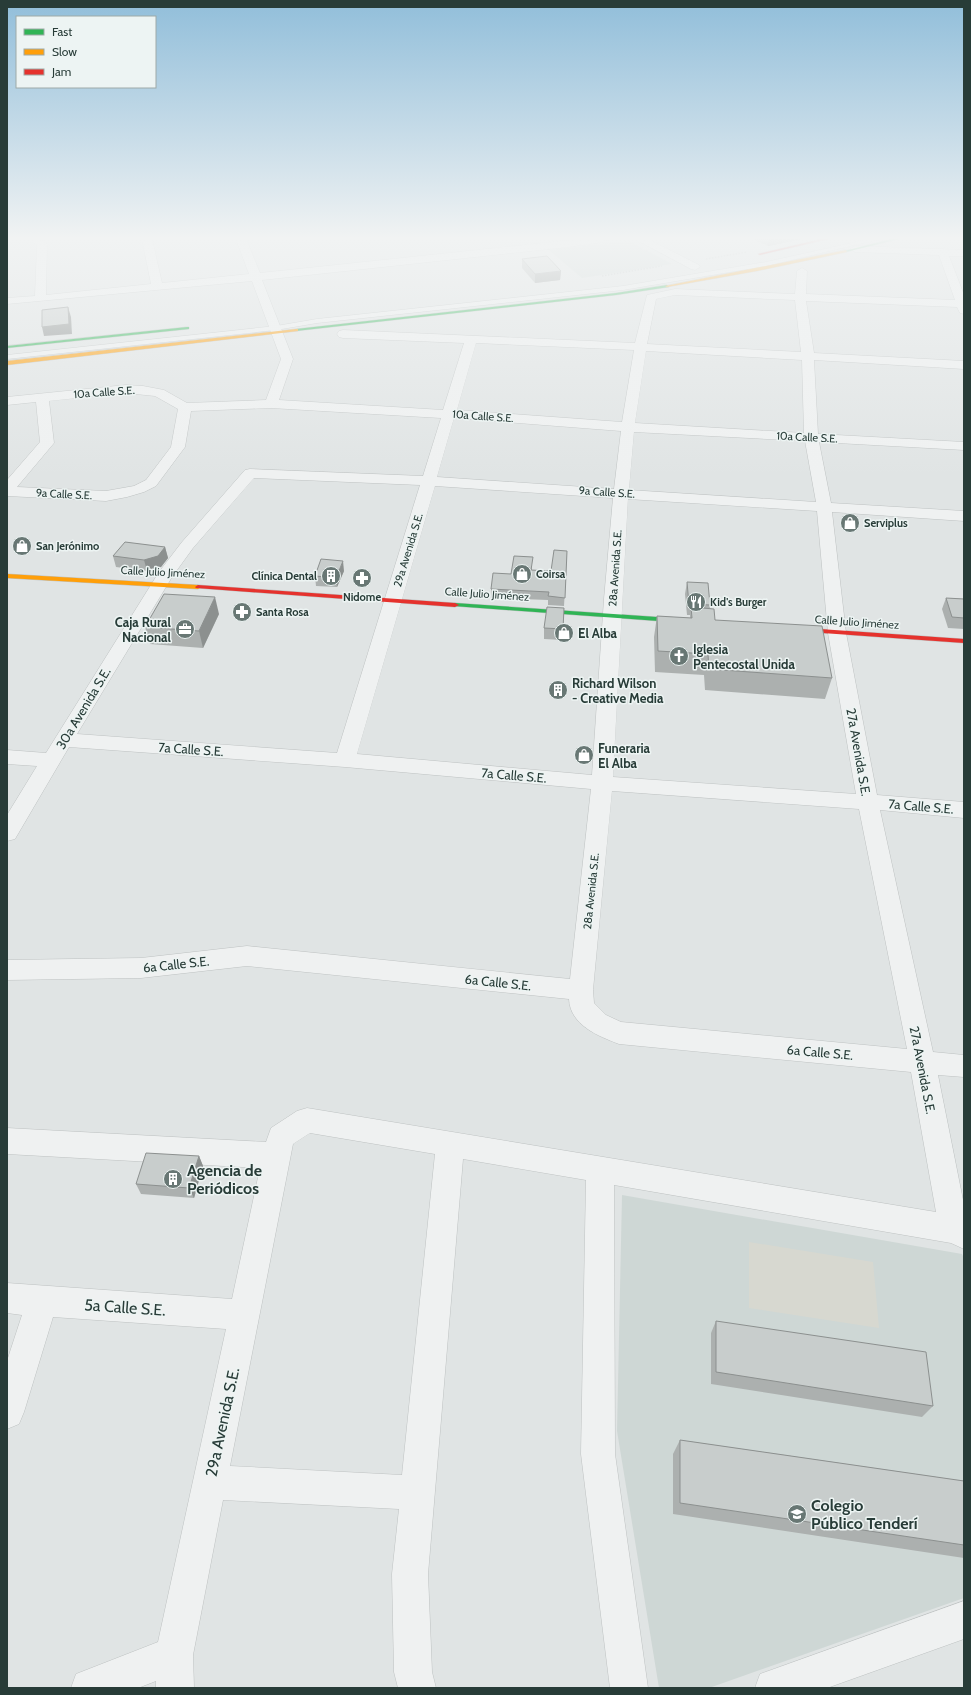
<svg xmlns="http://www.w3.org/2000/svg" width="971" height="1695" font-family="Cabin,sans-serif">
<rect width="100%" height="100%" fill="#e0e4e4"/>
<g fill="#ced7d5">
<polygon points="629,241 672,264 582,278 549,250"/>
<polygon points="622,1195 962,1254 964,1258 964,1598 709,1688 659,1688 617,1431"/>
</g>
<polygon fill="#d7d8d0" points="749,1242 873,1262 879,1328 749,1308"/>
<g fill="none" stroke-linecap="round" stroke-linejoin="round">
<g stroke="#bec2c2" stroke-width="1">
<polygon id="lane" points="870,239 880,239 766,266 623,290 317,323 276,330 7,359 7,355 276,326 317,319 623,286 766,262"/>
</g>
<g stroke="#bec2c2" stroke-width="1">
<g id="street">
<path d="M 28,239 L 40,239 L 47,244 L 46,295 L 151,284 L 142,239 L 152,239 L 162,283 L 249,274 L 236,239 L 246,239 L 260,273 L 582,239 L 608,239 L 603,242 L 568,247 L 262,280 L 293,359 L 279,400 L 443,410 L 464,343 L 343,338 L 339,337 L 337,334 L 339,331 L 343,330 L 635,343 L 647,295 L 675,289 L 795,294 L 797,271 L 802,268 L 807,271 L 806,294 L 955,300 L 939,255 L 855,252 L 850,249 L 855,246 L 964,250 L 964,256 L 949,256 L 964,295 L 964,314 L 960,313 L 957,307 L 806,301 L 814,353 L 964,361 L 964,369 L 814,360 L 818,434 L 964,442 L 964,450 L 819,442 L 831,503 L 964,511 L 964,521 L 832,512 L 846,633 L 877,795 L 964,802 L 964,818 L 880,810 L 933,1052 L 964,1055 L 964,1077 L 938,1075 L 964,1205 L 964,1249 L 951,1243 L 614,1185 L 615,1454 L 648,1688 L 610,1688 L 581,1454 L 586,1180 L 463,1159 L 428,1574 L 432,1672 L 436,1688 L 398,1688 L 394,1672 L 392,1574 L 399,1509 L 223,1500 L 193,1655 L 194,1688 L 156,1688 L 156,1681 L 138,1688 L 71,1688 L 76,1674 L 158,1642 L 226,1329 L 53,1317 L 24,1412 L 19,1424 L 7,1429 L 7,1361 L 22,1315 L 7,1313 L 7,1283 L 232,1299 L 260,1168 L 7,1154 L 7,1128 L 266,1142 L 271,1128 L 297,1111 L 307,1108 L 936,1212 L 911,1072 L 619,1044 C 598,1036 570,1025 569,999 L 247,966 L 141,978 L 7,980 L 7,960 L 141,958 L 247,946 L 570,979 L 591,789 L 345,767 L 69,747 L 15,839 L 7,841 L 7,815 L 37,766 L 7,764 L 7,750 L 46,753 L 159,572 L 182,542 L 245,470 L 250,469 L 423,476 L 441,418 L 271,408 L 191,411 L 185,447 L 156,486 L 144,492 L 127,497 L 106,501 L 7,496 L 7,480 L 40,442 L 36,402 L 7,405 L 7,397 L 126,385 L 143,386 L 164,390 L 187,403 L 266,400 L 281,359 L 252,281 L 7,304 L 7,298 L 35,296 L 37,245 ZM 675,295 L 795,300 L 801,352 L 647,344 L 656,299 ZM 476,343 L 634,350 L 622,422 L 457,410 ZM 646,351 L 802,360 L 804,433 L 635,423 ZM 126,393 L 155,396 L 178,409 L 171,447 L 146,480 L 134,486 L 106,491 L 17,487 L 54,443 L 49,401 ZM 454,418 L 621,431 L 614,489 L 437,477 ZM 634,432 L 805,441 L 816,502 L 629,490 ZM 254,478 L 420,485 L 337,753 L 77,734 L 172,577 L 193,548 ZM 435,486 L 613,498 L 604,599 L 592,775 L 357,754 ZM 628,499 L 817,511 L 828,633 L 856,794 L 613,777 ZM 612,791 L 859,809 L 907,1049 L 621,1022 L 606,1015 L 594,1003 L 593,990 ZM 310,1133 L 435,1154 L 402,1475 L 230,1466 L 293,1144 Z"/>
<polygon points="635,239 648,239 699,265 700,267 695,270 691,269"/>
<polygon points="964,1601 964,1639 827,1688 755,1688 760,1674 774,1669"/>
</g>
</g>
<g stroke="#bec2c2" stroke-width="1">
<g id="fast">
<polygon points="892,239 899,239 846,252 844,251"/>
<polygon points="667,285 669,287 616,295 296,331 294,330 296,329 616,293"/>
<polygon points="187,327 189,327 189,329 7,348 7,346"/>
<polygon points="455,603 686,619 690,621 686,623 453,606 453,604"/>
</g>
</g>
<g stroke="#bec2c2" stroke-width="1">
<g id="slow">
<polygon points="846,250 847,252 757,271 667,287 665,286"/>
<polygon points="296,329 298,329 298,331 7,365 7,361"/>
<polygon points="7,574 198,585 201,587 198,589 7,578"/>
</g>
</g>
<g stroke="#bec2c2" stroke-width="1">
<g id="jam">
<polygon points="821,239 829,239 760,255 758,254"/>
<polygon points="198,585 455,603 459,605 455,607 196,588 195,587"/>
<polygon points="791,627 964,639 964,643 794,631 791,631"/>
</g>
</g>
<g stroke="#bdc3c2" stroke-width="1.5" stroke-dasharray="1.5 1.5" stroke-linecap="butt">
<polyline points="706,259 747,252"/>
<polyline points="602,276 662,266"/>
</g>
<use href="#lane" fill="#eff1f1" fill-rule="evenodd"/>
<use href="#street" fill="#eff1f1" fill-rule="evenodd"/>
<use href="#fast" fill="#30b455" fill-rule="evenodd"/>
<use href="#slow" fill="#ff9f0a" fill-rule="evenodd"/>
<use href="#jam" fill="#e5322d" fill-rule="evenodd"/>
</g>
<g fill="#acb0af">
<polygon points="752,239 803,239 768,246"/>
<polygon points="522,259 561,271 560,280 535,283 522,268"/>
<polygon points="165,547 168,558 161,567 147,571 116,567 113,556"/>
<polygon points="567,551 564,606 548,605 548,600 491,598 491,589 532,566 532,570 551,571"/>
<polygon points="344,571 337,587 316,586 315,576"/>
<polygon points="687,582 710,605 710,608 715,620 832,678 825,699 705,690 704,675 655,672 654,637 657,616 690,618 690,615 687,615 685,594"/>
<polygon points="946,598 964,599 964,629 948,628 942,609"/>
<polygon points="564,608 563,640 544,639 544,628"/>
<polygon points="219,614 203,648 150,644 145,627"/>
<polygon points="199,1156 203,1166 194,1198 141,1194 136,1184"/>
<polygon points="716,1321 933,1406 922,1417 711,1384 711,1333"/>
<polygon points="680,1440 964,1481 964,1558 673,1514 673,1454"/>
</g>
<g fill="#8c908f">
<polygon points="769,239 803,239 768,246"/>
<polygon points="561,271 560,280 535,283 535,274"/>
<polygon points="68,307 71,317 72,334 44,336 42,327"/>
<polygon points="165,547 168,558 161,567 147,571 144,560"/>
<polygon points="343,561 344,571 337,587 336,578"/>
<polygon points="215,597 219,614 203,648 199,631"/>
<polygon points="199,1156 203,1166 194,1198 189,1188"/>
</g>
<g fill="#c8cdcc" stroke="#8c908f">
<polygon points="547,256 561,271 535,274 522,259"/>
<polygon points="68,307 69,324 42,327 42,310"/>
<polygon points="125,542 165,547 158,556 144,560 113,556"/>
<polygon points="554,550 567,551 565,598 548,596 549,592 491,589 493,573 511,574 514,556 533,557 531,570 551,571"/>
<polygon points="321,559 343,561 336,578 315,576"/>
<polygon points="687,582 708,583 710,605 689,604"/>
<polygon points="164,594 215,597 199,631 145,627"/>
<polygon points="946,598 964,599 964,618 952,617"/>
<polygon points="547,607 564,608 563,629 544,628"/>
<polygon points="691,607 714,609 715,620 822,626 832,678 709,669 708,654 658,651 657,616 692,618"/>
<polygon points="146,1153 199,1156 189,1188 136,1184"/>
<polygon points="716,1321 926,1352 933,1406 716,1372"/>
<polygon points="680,1440 964,1481 964,1545 680,1503"/>
</g>
<linearGradient id="sky" x2="0" y2="1"><stop stop-color="#91beda"/><stop offset="0.5" stop-color="#f1f3f3"/><stop offset="1" stop-color="#f1f3f3" stop-opacity="0"/></linearGradient>
<rect width="971" height="476" fill="url(#sky)"/>
<defs>
<g id="shop-disc" transform="scale(1)"><circle r="9.5" fill="#687774" stroke="#edf4f3"/><path d="M-5-2.5h2.3a2.7 3.5 0 0 1 5.4 0H5L5.5 6h-11ZM-1.5-2.5h3a1.5 2.3 0 0 0-3 0Z" fill="#fff"/></g>
<g id="building-disc" transform="scale(1)"><circle r="9.5" fill="#687774" stroke="#edf4f3"/><path d="M-4-6H4V6H1V3H-1V6H-4ZM-2.5-4.3h1.7v1.8h-1.7ZM.8-4.3h1.7v1.8H.8ZM-2.5-1h1.7V.8h-1.7ZM.8-1h1.7V.8H.8Z" fill="#fff"/></g>
<g id="pharmacy-disc" transform="scale(1)"><circle r="9.5" fill="#687774" stroke="#edf4f3"/><path d="M-2-6h4v4h4v4h-4v4h-4v-4h-4v-4h4Z" fill="#fff"/></g>
<g id="restaurant-disc" transform="scale(1)"><circle r="9.5" fill="#687774" stroke="#edf4f3"/><path d="M-5-6h1v4h1v-4h1v4h1v-4h1v5L-1.5 .5V6h-2V.5L-5-1ZM5-6V6H3V1.5H1.5Q1.5-4 5-6Z" fill="#fff"/></g>
<g id="office-disc" transform="scale(1)"><circle r="9.5" fill="#687774" stroke="#edf4f3"/><path d="M-6-3h4V-5.5h4V-3h4V5H-6ZM-1-4.5V-3h2v-1.5ZM-6 0V1H6V0Z" fill="#fff"/></g>
<g id="church-disc" transform="scale(1)"><circle r="9.5" fill="#687774" stroke="#edf4f3"/><path d="M-1.2-6h2.4v3.5h3.3v2.4h-3.3V6h-2.4V-.1h-3.3v-2.4h3.3Z" fill="#fff"/></g>
<g id="school-disc" transform="scale(1)"><circle r="9.5" fill="#687774" stroke="#edf4f3"/><path d="M0-5L7-2L0 1L-7-2ZM-4 1L0 2.5L4 1V4Q0 6-4 4Z" fill="#fff"/></g>
</defs>
<g fill-rule="evenodd">
<use href="#shop-disc" x="850" y="523"/>
<use href="#shop-disc" x="22" y="546"/>
<use href="#shop-disc" x="522" y="574"/>
<use href="#building-disc" x="331" y="576"/>
<use href="#pharmacy-disc" x="362" y="578"/>
<use href="#restaurant-disc" x="696" y="602"/>
<use href="#pharmacy-disc" x="242" y="612"/>
<use href="#office-disc" x="185" y="629"/>
<use href="#shop-disc" x="564" y="633"/>
<use href="#church-disc" x="679" y="656"/>
<use href="#building-disc" x="558" y="690"/>
<use href="#shop-disc" x="584" y="755"/>
<use href="#building-disc" x="173" y="1179"/>
<use href="#school-disc" x="797" y="1514"/>
</g>
<g text-anchor="middle" stroke-width="3" stroke-linejoin="round" paint-order="stroke">
<g font-size="11" fill="#283c38" stroke="#edf4f3">
<text transform="translate(104 392) rotate(-4)" y="4">10a Calle S.E.</text>
<text transform="translate(483 416) rotate(4)" y="4">10a Calle S.E.</text>
<text transform="translate(807 437) rotate(3)" y="4">10a Calle S.E.</text>
<text transform="translate(607 492) rotate(4)" y="4">9a Calle S.E.</text>
<text transform="translate(64 494) rotate(3)" y="4">9a Calle S.E.</text>
<text transform="translate(408 550) rotate(-73)" y="4">29a Avenida S.E.</text>
<text transform="translate(615 568) rotate(-86)" y="4">28a Avenida S.E.</text>
<text transform="translate(163 572) rotate(3)" y="4">Calle Julio Jiménez</text>
<text transform="translate(487 594) rotate(4)" y="4">Calle Julio Jiménez</text>
<text transform="translate(857 622) rotate(4)" y="4">Calle Julio Jiménez</text>
<text transform="translate(591 891) rotate(-84)" y="4">28a Avenida S.E.</text>
</g>
<g font-size="11" font-weight="bold" fill="#283c38" stroke="#edf4f3" text-anchor="start">
<text x="864" y="527">Serviplus</text>
<text x="36" y="550">San Jerónimo</text>
<text x="536" y="578">Coirsa</text>
<text x="317" y="580" text-anchor="end">Clínica Dental</text>
<text x="362" y="601" text-anchor="middle">Nidome</text>
<text x="710" y="606">Kid's Burger</text>
<text x="256" y="616">Santa Rosa</text>
</g>
<g font-size="13" font-weight="bold" fill="#283c38" stroke="#edf4f3" text-anchor="start">
<text x="171" y="627" text-anchor="end">Caja Rural<tspan x="171" dy="15">Nacional</tspan></text>
<text x="578" y="638">El Alba</text>
<text x="693" y="654">Iglesia<tspan x="693" dy="15">Pentecostal Unida</tspan></text>
<text x="572" y="688">Richard Wilson<tspan x="572" dy="15">- Creative Media</tspan></text>
<text x="598" y="753">Funeraria<tspan x="598" dy="15">El Alba</tspan></text>
</g>
<g font-size="13" fill="#283c38" stroke="#edf4f3">
<text transform="translate(83 708) rotate(-59)" y="5">30a Avenida S.E.</text>
<text transform="translate(191 749) rotate(4)" y="5">7a Calle S.E.</text>
<text transform="translate(859 752) rotate(80)" y="5">27a Avenida S.E.</text>
<text transform="translate(514 775) rotate(5)" y="5">7a Calle S.E.</text>
<text transform="translate(921 806) rotate(5)" y="5">7a Calle S.E.</text>
<text transform="translate(176 964) rotate(-6)" y="5">6a Calle S.E.</text>
<text transform="translate(498 982) rotate(6)" y="5">6a Calle S.E.</text>
<text transform="translate(820 1052) rotate(5)" y="5">6a Calle S.E.</text>
<text transform="translate(923 1070) rotate(79)" y="5">27a Avenida S.E.</text>
</g>
<g font-size="16" font-weight="bold" fill="#283c38" stroke="#edf4f3" text-anchor="start">
<text x="187" y="1176">Agencia de<tspan x="187" dy="18">Periódicos</tspan></text>
<text x="811" y="1511">Colegio<tspan x="811" dy="18">Público Tenderí</tspan></text>
</g>
<g font-size="16" fill="#283c38" stroke="#edf4f3">
<text transform="translate(125 1307) rotate(4)" y="6">5a Calle S.E.</text>
<text transform="translate(222 1422) rotate(-78)" y="6">29a Avenida S.E.</text>
</g>
</g>
<rect width="971" height="1695" fill="none" stroke="#283c38" stroke-width="16"/>
<rect x="16" y="16" width="140" height="72" fill="#edf4f3" stroke="#9eaaa8"/>
<rect x="24" y="29" width="20" height="6" fill="#30b455" stroke="#9eaaa8"/>
<text x="52" y="36" font-size="12" fill="#283c38">Fast</text>
<rect x="24" y="49" width="20" height="6" fill="#ff9f0a" stroke="#9eaaa8"/>
<text x="52" y="56" font-size="12" fill="#283c38">Slow</text>
<rect x="24" y="69" width="20" height="6" fill="#e5322d" stroke="#9eaaa8"/>
<text x="52" y="76" font-size="12" fill="#283c38">Jam</text>
</svg>
